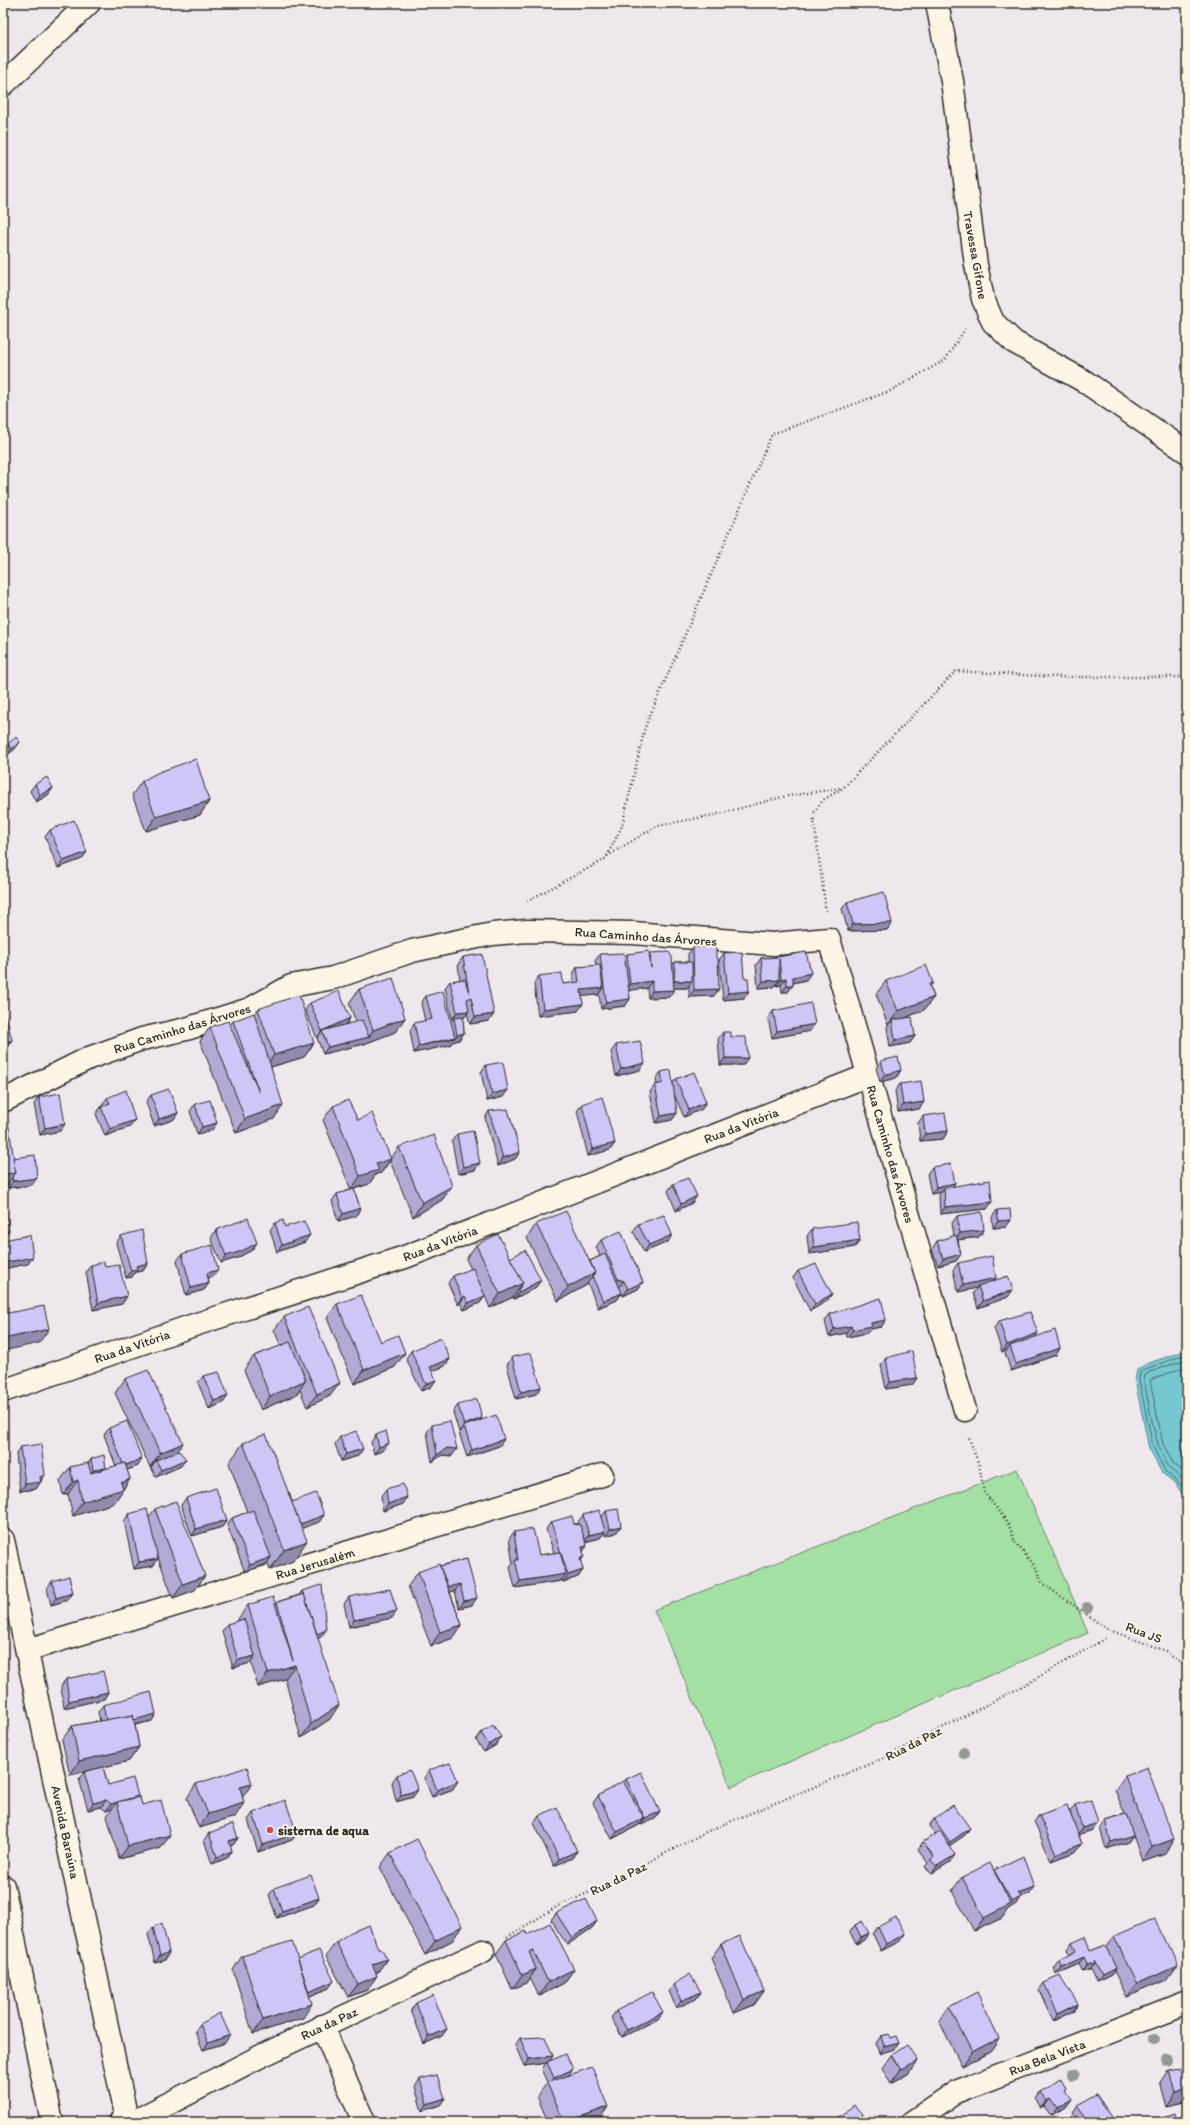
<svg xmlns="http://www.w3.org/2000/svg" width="1190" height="2125" font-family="Itim,sans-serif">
<rect width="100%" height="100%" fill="#eee7eb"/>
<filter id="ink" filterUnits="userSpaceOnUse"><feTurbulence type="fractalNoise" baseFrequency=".025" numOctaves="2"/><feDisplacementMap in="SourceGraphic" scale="8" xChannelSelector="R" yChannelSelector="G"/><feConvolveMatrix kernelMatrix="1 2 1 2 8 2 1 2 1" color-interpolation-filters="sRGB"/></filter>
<g filter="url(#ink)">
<polygon fill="#a4dfa4" stroke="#688568" points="1017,1469 1088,1633 731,1787 654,1610"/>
<polygon fill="#77c7d0" stroke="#59898e" points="1187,1350 1187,1495 1182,1494 1176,1484 1162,1473 1149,1449 1135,1380 1137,1370 1146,1364"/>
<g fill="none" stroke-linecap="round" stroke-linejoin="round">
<g stroke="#49696d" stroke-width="1">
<polyline points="1187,1354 1148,1368 1140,1372 1139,1380 1153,1447 1165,1471 1187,1491"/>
<path d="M 1187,1359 L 1150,1372 L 1145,1375 L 1144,1380 C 1150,1408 1153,1441 1168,1466 C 1173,1473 1182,1477 1187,1485"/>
<polyline points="1187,1366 1150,1380 1163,1444 1174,1464 1187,1474"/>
</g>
<g stroke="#2b2b2b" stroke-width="25">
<g id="minor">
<polyline points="937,3 952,81 976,265 983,299 993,322 1014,342 1084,381 1187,452"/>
<polyline points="3,85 89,3"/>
<polyline points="3,1101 89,1058 142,1039 186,1029 250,1009 291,986 333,978 412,951 458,941 493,934 527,931 633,933 773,944 829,939 965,1410"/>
<polyline points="3,1391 191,1326 405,1257 869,1075"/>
<polyline points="3,1540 126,2115 120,2122"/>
<polyline points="27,1650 602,1475"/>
<polyline points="3,1886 52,2122"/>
<polyline points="322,2026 364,2122"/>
<polyline points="133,2122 259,2057 483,1951"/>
<polyline points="912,2122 956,2092 1187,2002"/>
</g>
</g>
<g stroke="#2b2b2b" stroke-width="2.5" stroke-dasharray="1 3" stroke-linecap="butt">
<polyline points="607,856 657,826 723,813 782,797 841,788"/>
<polyline points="527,901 604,860 607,856 622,826 645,727 772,434 890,391 945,360 965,329"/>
<polyline points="826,911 813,814 823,800 843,788 956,671 1058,677 1187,677"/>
<polyline points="969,1438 979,1465 984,1492 1008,1523 1015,1542 1038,1570 1042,1583 1100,1624 1112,1631 1166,1651 1187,1669"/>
<polyline points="1187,1891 1182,1925 1187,1945"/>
<polyline points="507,1937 558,1906 599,1888 710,1830 884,1758 1023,1686 1106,1638"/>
</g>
<use href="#minor" stroke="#fcf5e5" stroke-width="22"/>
</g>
<g fill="#939892">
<circle cx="1087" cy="1608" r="6"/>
<circle cx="964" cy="1753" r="6"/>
<circle cx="1154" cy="2039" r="6"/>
<circle cx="1167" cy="2061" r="6"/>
<circle cx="1073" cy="2075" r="6"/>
</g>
<g fill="#b2aad5" stroke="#2b2b2b">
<polygon points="8,744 15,749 6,756 3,752 3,751"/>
<polygon points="142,781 209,801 200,815 146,831 132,795"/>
<polygon points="35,784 53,788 48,795 36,802 30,791"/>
<polygon points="50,830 82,859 58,868 45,837"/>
<polygon points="847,902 892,923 887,930 848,931 842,909"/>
<polygon points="693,947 714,996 689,997 689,986 687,988 673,988 669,997 648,998 647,988 629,990 630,999 625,1006 601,1009 599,994 598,995 582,996 578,1011 538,1016 534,983 539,976 563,984 573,983 573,974 577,967 596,966 595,961 600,954 624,958 627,954 649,954 650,953 672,965 675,962 688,962 688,954"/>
<polygon points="724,953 744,978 749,991 744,998 723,1000 719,960"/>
<polygon points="463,957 494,1014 489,1021 470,1024 467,1013 464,1018 463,1018 464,1033 459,1040 452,1042 450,1045 414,1053 410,1030 414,1023 425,1021 421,1003 426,996 451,1022 454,1018 452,1019 445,988 450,981 460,980 458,964"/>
<polygon points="778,957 806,980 793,983 793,985 788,992 782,992 781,985 777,986 776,984 774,987 758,988 756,965 761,958"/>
<polygon points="886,981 933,983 930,987 934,997 924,1010 904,1018 915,1036 910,1043 890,1047 887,1027 889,1024 888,1025 876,994"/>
<polygon points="359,989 405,1018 395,1032 364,1044 323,1054 317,1038 305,1010 310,1003 350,1018 346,1025 356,1022 349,1003"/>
<polygon points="258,1009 314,1043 304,1057 271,1067 274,1119 236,1133 200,1041 210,1027 230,1025 233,1021 254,1014"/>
<polygon points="773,1011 810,1031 772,1038 768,1018"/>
<polygon points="723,1032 731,1037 743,1065 720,1065 718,1039"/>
<polygon points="616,1045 640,1070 616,1076 611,1052"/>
<polygon points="881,1061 901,1070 896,1078 880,1082 876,1068"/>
<polygon points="486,1065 503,1097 487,1101 481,1072"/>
<polygon points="661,1072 673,1083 676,1079 702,1109 684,1117 674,1094 677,1113 672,1120 656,1123 650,1092 655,1085 657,1084 656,1079"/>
<polygon points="900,1084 924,1102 919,1109 898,1112 895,1091"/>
<polygon points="151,1095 178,1113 173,1120 154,1126 146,1102"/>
<polygon points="39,1097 60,1131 40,1135 34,1104"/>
<polygon points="107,1098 130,1127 105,1136 96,1114 101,1107 103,1106 102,1105"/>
<polygon points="195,1104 212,1130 197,1134 190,1111"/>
<polygon points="582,1104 615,1143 610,1150 588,1156 577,1111"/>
<polygon points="333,1106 358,1120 391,1158 399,1147 452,1186 442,1200 413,1217 390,1161 381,1173 376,1174 369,1184 354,1189 360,1208 356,1216 338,1221 332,1201 337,1194 351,1190 323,1120"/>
<polygon points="489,1111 520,1152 515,1159 498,1166 485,1118"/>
<polygon points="923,1116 948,1131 943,1139 920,1141 918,1123"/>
<polygon points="457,1134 475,1170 458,1174 452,1141"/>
<polygon points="13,1158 32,1185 8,1188 8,1184 6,1186"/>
<polygon points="932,1167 955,1183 953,1186 987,1209 940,1214 939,1195 941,1192 931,1194 927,1174"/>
<polygon points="673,1184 692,1203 676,1211 668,1191"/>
<polygon points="997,1210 1011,1220 1006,1227 993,1228 992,1217"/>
<polygon points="957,1216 979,1237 958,1240 961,1254 956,1261 938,1266 932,1249 937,1241 954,1236 952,1223"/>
<polygon points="275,1223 285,1227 305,1242 277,1252 270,1230"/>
<polygon points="536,1224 590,1261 600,1256 596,1247 601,1240 643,1282 638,1289 623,1296 622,1293 617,1300 598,1308 588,1284 585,1286 558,1301 527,1238"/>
<polygon points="638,1224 668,1242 644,1252 633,1231"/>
<polygon points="812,1229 860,1240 855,1247 809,1254 807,1236"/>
<polygon points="216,1230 252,1250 237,1258 221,1263 211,1238"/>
<polygon points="121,1236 148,1263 143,1271 135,1272 132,1277 126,1278 116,1243"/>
<polygon points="476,1245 510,1258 541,1280 536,1287 514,1299 513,1297 490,1308 485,1296 480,1303 464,1310 460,1303 458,1305 448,1283 453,1276 471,1269 466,1259"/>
<polygon points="182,1254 213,1277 208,1278 209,1283 204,1290 186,1295 177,1261"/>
<polygon points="958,1263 996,1278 994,1281 1008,1297 978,1308 973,1293 977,1288 958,1292 953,1270"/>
<polygon points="91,1265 127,1296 122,1304 93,1310 86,1272"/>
<polygon points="798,1271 827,1301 810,1311 793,1278"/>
<polygon points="337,1304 381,1342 395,1367 354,1384 327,1318"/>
<polygon points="830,1314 886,1320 881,1327 870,1329 867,1333 847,1337 846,1333 829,1337 825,1321"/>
<polygon points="284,1317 330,1396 307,1407 300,1390 297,1394 261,1410 244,1370 254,1356 281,1346 274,1330"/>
<polygon points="999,1321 1035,1337 1060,1348 1056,1355 1011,1371 1005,1353 1007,1350 1002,1352 994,1328"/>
<polygon points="411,1351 450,1359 445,1366 432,1371 436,1380 431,1387 421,1391 406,1358"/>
<polygon points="512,1357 541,1387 536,1394 516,1399 507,1365"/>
<polygon points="886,1358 917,1378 912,1385 886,1389 881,1365"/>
<polygon points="203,1376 223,1403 209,1409 198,1383"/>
<polygon points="125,1379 177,1452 181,1466 156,1477 151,1467 152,1466 150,1467 115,1393"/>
<polygon points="458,1405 481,1420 504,1439 499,1446 467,1457 459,1433 460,1431 459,1432 453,1412"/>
<polygon points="432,1425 452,1456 442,1455 432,1462 427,1432"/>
<polygon points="109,1428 138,1466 127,1470 130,1479 114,1503 73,1516 68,1494 63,1495 60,1481 70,1467 88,1464 91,1459 105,1469 116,1466 104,1435"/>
<polygon points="376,1435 384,1450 374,1454 371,1442"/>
<polygon points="340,1437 358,1456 341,1461 335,1444"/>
<polygon points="243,1443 288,1492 292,1502 324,1515 319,1522 302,1528 293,1561 270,1570 267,1563 267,1564 245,1572 227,1525 232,1518 247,1512 229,1463"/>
<polygon points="20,1447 41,1481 36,1489 20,1491 16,1454"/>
<polygon points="386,1489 407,1497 403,1504 383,1511 381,1496"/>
<polygon points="186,1498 227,1520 222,1527 192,1536 181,1505"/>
<polygon points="155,1509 195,1590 173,1598 158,1557 158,1559 153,1566 134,1569 124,1521 129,1514 149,1517"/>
<polygon points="606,1511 621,1526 616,1533 605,1536 604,1532 600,1538 585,1542 580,1562 583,1570 578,1577 563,1582 562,1579 561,1581 515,1588 510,1567 513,1564 509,1539 514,1532 539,1555 554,1553 546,1529 551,1522 579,1524 578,1522 583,1515 601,1518"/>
<polygon points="467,1559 472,1605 459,1608 455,1591 450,1592 462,1625 453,1638 431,1646 408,1586 418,1572 440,1566"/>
<polygon points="52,1581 73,1593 68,1600 51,1605 47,1588"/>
<polygon points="302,1591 321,1637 318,1638 330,1719 301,1738 285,1679 258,1687 251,1662 250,1663 233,1668 222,1631 227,1624 239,1621 238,1619 248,1605 275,1605 277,1602 299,1595"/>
<polygon points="349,1597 392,1618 349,1627 344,1604"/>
<polygon points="66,1679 108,1692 104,1699 64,1708 61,1686"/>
<polygon points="103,1705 152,1721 135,1725 139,1747 129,1761 103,1767 108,1785 138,1796 138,1797 142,1805 161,1848 119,1859 107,1816 112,1809 106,1811 101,1807 88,1810 79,1779 84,1772 89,1771 70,1775 62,1740 72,1726 100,1721 98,1712"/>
<polygon points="481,1733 496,1745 484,1752 476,1740"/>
<polygon points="429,1770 453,1789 432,1797 424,1778"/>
<polygon points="397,1775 413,1797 396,1802 392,1782"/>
<polygon points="1125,1776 1165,1853 1142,1861 1133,1835 1128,1842 1106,1849 1100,1828 1105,1820 1125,1814 1115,1790"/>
<polygon points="626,1779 660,1812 655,1819 641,1825 640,1824 639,1825 612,1839 593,1803 598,1796 624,1782"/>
<polygon points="196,1784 243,1797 235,1817 199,1828 187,1798"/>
<polygon points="1075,1805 1098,1823 1093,1830 1078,1834 1082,1844 1077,1851 1051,1861 1034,1822 1039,1815 1072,1819 1070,1812"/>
<polygon points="253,1813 297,1833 292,1840 258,1852 248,1820"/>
<polygon points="539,1816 577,1851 572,1858 554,1866 534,1823"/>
<polygon points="934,1819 965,1835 949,1846 950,1862 932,1873 925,1867 928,1863 918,1849 923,1842 935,1834 929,1826"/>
<polygon points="209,1833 238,1838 233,1845 230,1846 232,1851 227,1858 212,1864 204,1840"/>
<polygon points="390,1853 453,1940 425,1955 380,1867"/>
<polygon points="994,1870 1029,1894 1020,1897 1016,1904 1008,1909 1002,1918 974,1931 952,1891 962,1877"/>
<polygon points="274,1888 314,1905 277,1918 269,1895"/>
<polygon points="556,1913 597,1921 592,1928 567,1945 551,1920"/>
<polygon points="855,1925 864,1940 856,1944 850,1932"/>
<polygon points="153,1927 169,1952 165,1960 155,1963 148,1934"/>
<polygon points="878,1927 900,1941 881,1951 873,1934"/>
<polygon points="527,1934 574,1969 564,1983 539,1996 530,1978 527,1983 512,1989 496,1954 506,1940"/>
<polygon points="1114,1937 1167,1980 1127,1997 1114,1971 1111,1975 1097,1982 1091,1969 1090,1970 1083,1972 1079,1964 1056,1974 1054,1967 1059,1960 1069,1955 1067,1950 1072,1943 1090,1951 1106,1947"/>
<polygon points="336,1942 377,1946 387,1959 377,1973 376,1973 367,1990 348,1997 326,1956"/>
<polygon points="721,1944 764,1991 754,2005 734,2013 711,1958"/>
<polygon points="242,1956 298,1959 329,1988 310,1996 303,2018 253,2034 233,1970"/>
<polygon points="1044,1983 1073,2011 1053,2021 1039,1990"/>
<polygon points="674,1984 701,1992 696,1999 676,2008 669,1991"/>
<polygon points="416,2003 442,2036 424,2044 411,2010"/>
<polygon points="949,2007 990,2052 962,2066 939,2021"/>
<polygon points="616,2011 658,2019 622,2037 611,2018"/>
<polygon points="200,2024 225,2043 203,2050 195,2031"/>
<polygon points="881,2036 890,2038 899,2042 894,2049 879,2054 876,2043"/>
<polygon points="520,2038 549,2062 569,2075 598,2121 594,2122 548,2122 537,2096 548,2082 542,2069 546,2063 524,2066 515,2045"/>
<polygon points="892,2055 917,2060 908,2074 891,2083 882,2069"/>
<polygon points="1168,2070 1187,2101 1165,2106 1159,2084"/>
<polygon points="420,2079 445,2098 440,2105 422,2111 415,2087"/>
<polygon points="1066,2088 1064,2091 1065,2106 1050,2115 1043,2105 1040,2107 1034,2099 1039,2092"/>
<polygon points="1077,2105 1116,2122 1079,2122 1072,2112"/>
</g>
<g fill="#918bae" stroke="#2b2b2b">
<polygon points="20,742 15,749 6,756 11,749"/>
<polygon points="53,788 48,795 36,802 40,795"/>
<polygon points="209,801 200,815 146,831 156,817"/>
<polygon points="87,852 82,859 58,868 63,861"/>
<polygon points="892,923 887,930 848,931 853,924"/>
<polygon points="811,973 806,980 788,984 793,977"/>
<polygon points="786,978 781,985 777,986 781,979"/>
<polygon points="779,980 774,987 758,988 763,981"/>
<polygon points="652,981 647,988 625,991 630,984"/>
<polygon points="674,981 692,981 687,988 669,988"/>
<polygon points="787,985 793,985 788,992 782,992"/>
<polygon points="603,988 598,995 576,997 581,990"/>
<polygon points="719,989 714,996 689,997 694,990"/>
<polygon points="674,990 669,997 648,998 652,991"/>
<polygon points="749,991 744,998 723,1000 728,993"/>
<polygon points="934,997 924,1010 893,1023 892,1020 889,1024 888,1025 898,1011"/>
<polygon points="630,999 625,1006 601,1009 606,1002"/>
<polygon points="583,1004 578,1011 538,1016 543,1009"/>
<polygon points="469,1011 464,1018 452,1019 457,1012"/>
<polygon points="494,1014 489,1021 470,1024 475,1017"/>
<polygon points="350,1018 345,1025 322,1031 317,1038 322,1031"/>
<polygon points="405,1018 395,1032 364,1044 323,1054 328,1047 369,1037 373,1030"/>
<polygon points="815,1024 810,1031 772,1038 777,1031"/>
<polygon points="464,1033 459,1040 452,1042 450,1045 414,1053 419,1046 455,1038 457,1035"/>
<polygon points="915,1036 910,1043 890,1047 895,1040"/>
<polygon points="12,1040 3,1053 3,1043"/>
<polygon points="314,1043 304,1057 264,1069 274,1055"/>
<polygon points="725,1058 748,1058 743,1065 720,1065"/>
<polygon points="645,1063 640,1070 616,1076 621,1069"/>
<polygon points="901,1070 896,1078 880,1082 885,1075"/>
<polygon points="508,1090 503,1097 487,1101 492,1094"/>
<polygon points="706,1102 702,1109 684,1117 689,1110"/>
<polygon points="924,1102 919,1109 898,1112 903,1105"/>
<polygon points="283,1105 274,1119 236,1133 245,1119"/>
<polygon points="178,1113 173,1120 154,1126 159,1119"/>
<polygon points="677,1113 672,1120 656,1123 661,1116"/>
<polygon points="135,1120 130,1127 105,1136 110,1129"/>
<polygon points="217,1123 212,1130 197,1134 202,1127"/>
<polygon points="65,1124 60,1131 40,1135 45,1128"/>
<polygon points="948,1131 943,1139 920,1141 925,1134"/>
<polygon points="615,1143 610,1150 588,1156 593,1149"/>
<polygon points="520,1152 515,1159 498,1166 503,1158"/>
<polygon points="391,1159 381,1173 376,1174 369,1184 351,1190 360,1176 376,1164"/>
<polygon points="480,1163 475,1170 458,1174 463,1167"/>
<polygon points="16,1173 6,1186 3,1187 3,1174"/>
<polygon points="37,1178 32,1185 8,1188 13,1181"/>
<polygon points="955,1183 950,1190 944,1188 941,1192 931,1194 936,1187"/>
<polygon points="452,1186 442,1200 413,1217 422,1203"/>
<polygon points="697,1196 692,1203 676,1211 681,1204"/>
<polygon points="992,1202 987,1209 940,1214 945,1207"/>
<polygon points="360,1208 356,1216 338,1221 343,1214"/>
<polygon points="1011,1220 1006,1227 993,1228 998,1221"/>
<polygon points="984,1230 979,1237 955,1240 960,1233"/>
<polygon points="3,1231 9,1231 4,1238 3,1238"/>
<polygon points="310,1235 305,1242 277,1252 282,1245"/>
<polygon points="672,1235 668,1242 644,1252 649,1245"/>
<polygon points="860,1240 855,1247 809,1254 814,1247"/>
<polygon points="257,1243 252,1250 237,1258 221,1263 226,1256"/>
<polygon points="961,1254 956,1261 938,1266 943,1259"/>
<polygon points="33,1257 28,1264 3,1269 3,1263"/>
<polygon points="148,1263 143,1271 135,1272 132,1277 126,1278 131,1271 136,1266"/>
<polygon points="218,1270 213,1277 202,1280 207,1273"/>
<polygon points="595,1273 585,1286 558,1301 568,1287"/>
<polygon points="996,1278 991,1285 978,1286 977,1288 958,1292 963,1285"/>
<polygon points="618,1279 624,1281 619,1288 614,1286"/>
<polygon points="541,1280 536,1287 514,1299 519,1292"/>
<polygon points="643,1282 638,1289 623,1296 628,1289"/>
<polygon points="209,1283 204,1290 186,1295 191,1288"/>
<polygon points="523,1283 513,1297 490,1308 500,1294"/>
<polygon points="1013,1290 1008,1297 978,1308 983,1301"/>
<polygon points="622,1293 617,1300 598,1308 603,1301"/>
<polygon points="832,1294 827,1301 810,1311 815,1304"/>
<polygon points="127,1296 122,1304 93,1310 98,1303"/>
<polygon points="465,1296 460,1303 458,1305 462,1298"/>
<polygon points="485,1296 480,1303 464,1310 468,1303"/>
<polygon points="886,1320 881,1327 870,1329 867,1333 847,1337 852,1330 871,1323"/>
<polygon points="851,1326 846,1333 829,1337 834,1329"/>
<polygon points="49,1329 39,1343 3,1351 3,1339"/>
<polygon points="1038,1333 1033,1340 1010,1346 1007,1350 1002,1352 1007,1345"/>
<polygon points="1060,1348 1056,1355 1011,1371 1016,1364"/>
<polygon points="405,1353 395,1367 354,1384 364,1370"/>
<polygon points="450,1359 445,1366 425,1374 430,1367"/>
<polygon points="917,1378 912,1385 886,1389 890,1382"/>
<polygon points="306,1380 297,1394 261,1410 270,1396"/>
<polygon points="436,1380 431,1387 421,1391 426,1384"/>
<polygon points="340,1383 330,1396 307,1407 317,1394"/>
<polygon points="541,1387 536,1394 516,1399 521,1392"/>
<polygon points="228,1396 223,1403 209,1409 214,1401"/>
<polygon points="482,1418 478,1425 464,1426 460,1431 459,1432 464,1425"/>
<polygon points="504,1439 499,1446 467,1457 472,1450"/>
<polygon points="183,1443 174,1457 156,1460 152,1466 150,1467 160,1453"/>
<polygon points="389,1443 384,1450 374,1454 379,1447"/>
<polygon points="447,1448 457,1449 452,1456 442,1455 432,1462 437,1455"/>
<polygon points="363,1449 358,1456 341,1461 346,1454"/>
<polygon points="142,1459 138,1466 119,1473 124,1466"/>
<polygon points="186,1459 181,1466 156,1477 161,1470"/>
<polygon points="106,1468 101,1475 88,1477 93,1470"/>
<polygon points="45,1475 36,1489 20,1491 25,1484"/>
<polygon points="130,1479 114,1503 73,1516 82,1502"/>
<polygon points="78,1480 68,1494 63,1495 73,1482"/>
<polygon points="407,1497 403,1504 383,1511 388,1504"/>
<polygon points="324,1515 319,1522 284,1535 289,1528"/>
<polygon points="227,1520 222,1527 192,1536 196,1529"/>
<polygon points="621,1526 616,1533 605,1536 610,1529"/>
<polygon points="605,1531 600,1538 584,1542 589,1535"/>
<polygon points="307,1541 293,1561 270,1570 284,1550"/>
<polygon points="587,1546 582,1553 582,1547"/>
<polygon points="584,1556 580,1563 580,1559"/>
<polygon points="271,1557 267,1564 245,1572 250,1565"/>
<polygon points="158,1559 153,1566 134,1569 139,1562"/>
<polygon points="583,1570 578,1577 563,1582 568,1575"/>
<polygon points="566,1574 561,1581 515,1588 520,1581"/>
<polygon points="205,1576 195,1590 173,1598 183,1584"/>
<polygon points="460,1584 455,1591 440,1594 445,1587"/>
<polygon points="73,1593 68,1600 51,1605 56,1598"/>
<polygon points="477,1598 472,1605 459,1608 464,1601"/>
<polygon points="397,1611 392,1618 349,1627 354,1620"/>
<polygon points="462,1625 453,1638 431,1646 440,1632"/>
<polygon points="326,1630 321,1637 309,1642 314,1635"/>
<polygon points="255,1656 250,1663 233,1668 238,1660"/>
<polygon points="295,1665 285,1679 258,1687 268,1673"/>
<polygon points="108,1692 104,1699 64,1708 69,1701"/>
<polygon points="339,1705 330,1719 301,1738 311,1724"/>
<polygon points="156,1714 152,1721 103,1732 108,1725"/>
<polygon points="501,1737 496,1745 484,1752 489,1745"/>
<polygon points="139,1747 129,1761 70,1775 79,1761"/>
<polygon points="458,1781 453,1789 432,1797 437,1790"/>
<polygon points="252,1784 242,1798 240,1787"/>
<polygon points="418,1790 413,1797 396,1802 401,1795"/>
<polygon points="106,1800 101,1807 88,1810 93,1803"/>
<polygon points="117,1802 112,1809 106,1811 111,1804"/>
<polygon points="244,1803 235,1817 199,1828 208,1814"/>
<polygon points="660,1812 655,1819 641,1825 645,1818"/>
<polygon points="644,1818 639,1825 612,1839 617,1832"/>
<polygon points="1098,1823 1093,1830 1077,1835 1082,1828"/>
<polygon points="970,1828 965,1835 945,1849 950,1842"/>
<polygon points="297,1833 292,1840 258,1852 263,1845"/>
<polygon points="170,1835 161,1848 119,1859 128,1846"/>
<polygon points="1133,1835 1128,1842 1106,1849 1111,1842"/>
<polygon points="238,1838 233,1845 224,1848 229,1841"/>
<polygon points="1174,1839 1165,1853 1142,1861 1152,1847"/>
<polygon points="1082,1844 1077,1851 1051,1861 1056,1854"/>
<polygon points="232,1851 227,1858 212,1864 217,1857"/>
<polygon points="577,1851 572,1858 554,1866 559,1859"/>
<polygon points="955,1855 950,1862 932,1873 937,1866"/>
<polygon points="1034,1887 1029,1894 1020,1897 1016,1904 1008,1909 1002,1918 974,1931 984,1918 1011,1904 1018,1893"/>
<polygon points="319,1898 314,1905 277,1918 282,1911"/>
<polygon points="597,1921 592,1928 567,1945 572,1938"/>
<polygon points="462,1926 453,1940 425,1955 435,1941"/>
<polygon points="869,1933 864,1940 856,1944 861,1937"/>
<polygon points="905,1934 900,1941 881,1951 886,1944"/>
<polygon points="169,1952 165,1960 155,1963 160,1956"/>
<polygon points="1084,1957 1079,1964 1056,1974 1061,1967"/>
<polygon points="387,1959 377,1973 363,1978 372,1964"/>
<polygon points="1095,1963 1090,1970 1083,1972 1087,1965"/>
<polygon points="1177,1966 1167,1980 1127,1997 1137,1984"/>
<polygon points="1116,1968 1111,1975 1097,1982 1102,1975"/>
<polygon points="536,1969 527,1983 512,1989 522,1975"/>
<polygon points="574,1969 564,1983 539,1996 548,1982"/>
<polygon points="377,1976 367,1990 348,1997 358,1984"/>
<polygon points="334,1981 329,1988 298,2001 303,1994"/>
<polygon points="764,1991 754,2005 734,2013 744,2000"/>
<polygon points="701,1992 696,1999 676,2008 681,2001"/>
<polygon points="312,2004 303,2018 253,2034 263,2020"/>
<polygon points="1078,2004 1073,2011 1053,2021 1058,2014"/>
<polygon points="663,2012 658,2019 622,2037 627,2030"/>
<polygon points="447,2029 442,2036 424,2044 429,2037"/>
<polygon points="230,2035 225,2043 203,2050 208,2043"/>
<polygon points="999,2038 990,2052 962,2066 972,2052"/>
<polygon points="899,2042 894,2049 879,2054 884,2046"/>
<polygon points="553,2056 548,2063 524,2066 529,2059"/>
<polygon points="917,2060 908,2074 891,2083 901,2069"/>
<polygon points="573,2069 568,2076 549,2085 554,2078"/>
<polygon points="1187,2089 1187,2101 1165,2106 1174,2092"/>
<polygon points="445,2098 440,2105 422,2111 427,2104"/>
<polygon points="1048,2098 1043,2105 1040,2107 1045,2100"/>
<polygon points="1070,2099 1065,2106 1050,2115 1055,2108"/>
<polygon points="608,2107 598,2121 594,2122 566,2122"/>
</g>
<g fill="#cfc6f8" stroke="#2b2b2b">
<polygon points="16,737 20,742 11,749 8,744"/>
<polygon points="196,759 209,801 156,817 142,781 159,772"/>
<polygon points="47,777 53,788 40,795 35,784"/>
<polygon points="74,820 87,852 63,861 50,830"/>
<polygon points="884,892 892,923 853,924 847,902"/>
<polygon points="716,946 716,958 718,958 719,989 694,990 693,947"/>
<polygon points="649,951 651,968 650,953 669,952 672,957 674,990 652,991 652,981 630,984 627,954"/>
<polygon points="742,952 744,978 748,978 749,991 728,993 724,953"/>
<polygon points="806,952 811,973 793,977 793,985 787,985 786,978 781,979 779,959 779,980 763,981 761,958 778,957"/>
<polygon points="624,953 630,999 606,1002 600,954"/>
<polygon points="482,954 494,1014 475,1017 471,997 467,999 469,1011 457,1012 450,981 465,979 469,993 463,957"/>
<polygon points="675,962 692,962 692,981 674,981"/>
<polygon points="600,965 603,988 581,990 583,1004 543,1009 539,976 562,973 563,984 579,982 577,967"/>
<polygon points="926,965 933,983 929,984 934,997 898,1011 886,981"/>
<polygon points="393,978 405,1018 373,1030 359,989"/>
<polygon points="339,991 350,1018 322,1031 310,1003"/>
<polygon points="443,991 455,1037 419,1046 414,1023 432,1019 426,996"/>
<polygon points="299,995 314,1043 274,1055 258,1009"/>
<polygon points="811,1003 815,1024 777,1031 773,1011"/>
<polygon points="3,1005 12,1040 3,1043"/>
<polygon points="254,1013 283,1105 245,1119 210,1027 228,1021 259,1092 233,1021"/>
<polygon points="463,1017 464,1033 457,1035 454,1018"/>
<polygon points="912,1017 915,1036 895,1040 892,1020"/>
<polygon points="362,1020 369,1037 328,1047 322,1031"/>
<polygon points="723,1032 731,1032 731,1037 746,1037 748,1058 725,1058"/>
<polygon points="640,1041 645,1063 621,1069 616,1045"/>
<polygon points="898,1057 901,1070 885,1075 881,1061"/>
<polygon points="503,1062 508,1090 492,1094 486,1065"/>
<polygon points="671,1070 677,1113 661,1116 655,1085 663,1083 661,1072"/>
<polygon points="694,1072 706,1102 689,1110 676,1079"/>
<polygon points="921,1081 924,1102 903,1105 900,1084"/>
<polygon points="169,1089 178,1113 159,1119 151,1095"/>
<polygon points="126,1090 135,1120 110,1129 101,1107 110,1103 107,1098"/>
<polygon points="60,1093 65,1124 45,1128 39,1097"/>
<polygon points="602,1097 615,1143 593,1149 582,1104"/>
<polygon points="210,1100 217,1123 202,1127 195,1104"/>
<polygon points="348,1100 358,1120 372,1113 391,1159 376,1164 379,1170 360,1176 333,1106"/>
<polygon points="508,1109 520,1152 503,1158 489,1111"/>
<polygon points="945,1113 948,1131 925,1134 923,1116"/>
<polygon points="8,1122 16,1173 3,1174 3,1123"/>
<polygon points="473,1131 480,1163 463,1167 457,1134"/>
<polygon points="434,1135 452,1186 422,1203 399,1147"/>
<polygon points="35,1155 37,1178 13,1181 12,1177 16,1173 13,1158"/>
<polygon points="951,1164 955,1183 936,1187 932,1167"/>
<polygon points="688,1178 697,1196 681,1204 673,1184"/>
<polygon points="990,1180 992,1202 945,1207 944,1188"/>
<polygon points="354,1189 360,1208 343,1214 337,1194"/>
<polygon points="1010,1209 1011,1220 998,1221 997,1210"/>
<polygon points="3,1211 6,1211 9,1231 3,1231"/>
<polygon points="566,1211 595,1273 568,1287 536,1224"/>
<polygon points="982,1212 984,1230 960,1233 957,1216"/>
<polygon points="664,1215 672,1235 649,1245 638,1224"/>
<polygon points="248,1218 257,1243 242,1251 226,1256 216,1230"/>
<polygon points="283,1220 285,1227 304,1221 310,1235 282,1245 275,1223"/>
<polygon points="857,1222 860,1240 814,1247 812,1229"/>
<polygon points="142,1230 148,1263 136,1266 137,1270 131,1271 121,1236"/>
<polygon points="621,1231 643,1282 628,1289 624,1281 618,1279 601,1240"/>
<polygon points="498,1234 523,1283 500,1294 476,1245"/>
<polygon points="30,1235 33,1257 3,1263 3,1240"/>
<polygon points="956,1235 961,1254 943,1259 937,1241"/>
<polygon points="212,1245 218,1270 207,1273 209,1283 191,1288 182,1254"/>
<polygon points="525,1250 541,1280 519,1292 518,1290 523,1283 510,1258"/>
<polygon points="605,1254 622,1293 603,1301 592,1276 595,1273 590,1261"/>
<polygon points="992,1256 996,1278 963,1285 958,1263"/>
<polygon points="104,1262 105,1267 119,1265 127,1296 98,1303 91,1265"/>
<polygon points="816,1264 832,1294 815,1304 798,1271"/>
<polygon points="473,1268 485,1296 468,1303 465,1296 462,1298 453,1276"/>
<polygon points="1008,1276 1013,1290 983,1301 978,1286"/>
<polygon points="361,1295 381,1342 398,1335 405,1353 364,1370 337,1304"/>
<polygon points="881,1298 886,1320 871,1323 872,1326 852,1330 851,1326 834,1329 830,1314"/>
<polygon points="44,1306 49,1329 3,1339 3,1314"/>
<polygon points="308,1307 340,1383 317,1394 284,1317"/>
<polygon points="1030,1312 1038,1333 1007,1345 999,1321"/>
<polygon points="1055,1330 1060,1348 1016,1364 1010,1346"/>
<polygon points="441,1338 450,1359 430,1367 436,1380 426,1384 411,1351"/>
<polygon points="290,1342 306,1380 270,1396 254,1356"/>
<polygon points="912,1351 917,1378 890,1382 886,1358"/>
<polygon points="531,1353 541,1387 521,1392 512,1357"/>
<polygon points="148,1370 183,1443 160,1453 125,1379"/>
<polygon points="219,1372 228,1396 214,1401 203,1376"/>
<polygon points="477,1399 482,1418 464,1425 458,1405"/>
<polygon points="496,1415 504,1439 472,1450 464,1426"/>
<polygon points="127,1421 142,1459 126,1465 125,1463 123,1464 109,1428"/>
<polygon points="450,1421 457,1449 447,1448 437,1455 432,1425"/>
<polygon points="356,1431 363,1449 346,1454 340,1437"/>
<polygon points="386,1431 389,1443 379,1447 376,1435"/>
<polygon points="266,1434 307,1541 284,1550 243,1443"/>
<polygon points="41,1444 45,1475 40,1477 41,1482 25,1484 20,1447"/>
<polygon points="179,1451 186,1459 161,1470 156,1460"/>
<polygon points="104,1455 106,1468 93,1470 91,1459"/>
<polygon points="88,1463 91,1473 125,1463 130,1479 121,1483 123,1489 82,1502 78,1480 73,1482 70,1467"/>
<polygon points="403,1484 407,1497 388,1504 386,1489"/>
<polygon points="216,1488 227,1520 196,1529 186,1498"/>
<polygon points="288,1492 289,1492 292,1502 316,1493 324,1515 300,1524"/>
<polygon points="176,1501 205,1576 183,1584 155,1509"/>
<polygon points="147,1509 158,1559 139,1562 129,1514"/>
<polygon points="618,1509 621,1526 610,1529 606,1511"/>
<polygon points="253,1510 271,1557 250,1565 232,1518"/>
<polygon points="599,1510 605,1531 589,1535 583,1515"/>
<polygon points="572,1516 574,1524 580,1525 587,1546 582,1547 584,1556 580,1559 583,1570 568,1575 551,1522"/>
<polygon points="533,1529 539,1555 560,1552 566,1574 520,1581 515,1560 518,1560 514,1532"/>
<polygon points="467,1559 477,1598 464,1601 460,1584 448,1587 440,1566"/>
<polygon points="439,1564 462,1625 440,1632 418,1572"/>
<polygon points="69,1576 73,1593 56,1598 52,1581"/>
<polygon points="322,1585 326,1630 317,1634 304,1594 303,1594 302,1591"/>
<polygon points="390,1589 397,1611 354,1620 349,1597"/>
<polygon points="304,1594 339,1705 311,1724 295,1665 268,1673 248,1605 273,1597 293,1661 277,1602"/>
<polygon points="244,1619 255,1656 238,1660 227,1624"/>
<polygon points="103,1671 108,1692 69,1701 66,1679"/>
<polygon points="151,1692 156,1714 134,1720 133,1715 106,1720 103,1705"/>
<polygon points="133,1715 139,1747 79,1761 72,1726"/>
<polygon points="493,1725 501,1737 489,1745 481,1733"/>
<polygon points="450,1763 458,1781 437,1790 429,1770"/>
<polygon points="103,1767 108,1785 133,1778 138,1796 111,1804 106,1800 93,1803 84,1772"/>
<polygon points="247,1767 252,1784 240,1787 244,1803 208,1814 196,1784"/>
<polygon points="1147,1767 1174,1839 1152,1847 1125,1776"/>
<polygon points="410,1770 418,1790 401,1795 397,1775"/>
<polygon points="641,1772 660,1812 645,1818 626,1779"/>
<polygon points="623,1781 644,1818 617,1832 598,1796"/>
<polygon points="140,1797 142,1805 161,1800 170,1835 128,1846 117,1802"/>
<polygon points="285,1800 297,1833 263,1845 253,1813"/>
<polygon points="1091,1800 1098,1823 1082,1828 1075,1805"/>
<polygon points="953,1805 970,1828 950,1842 934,1819"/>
<polygon points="1067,1805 1082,1844 1056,1854 1039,1815"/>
<polygon points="557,1807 577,1851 559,1859 539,1816"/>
<polygon points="1126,1814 1133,1835 1111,1842 1105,1820"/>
<polygon points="233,1824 238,1838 229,1841 232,1851 217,1857 209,1833"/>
<polygon points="940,1831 955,1855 937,1866 930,1860 934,1857 923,1842"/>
<polygon points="417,1839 462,1926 435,1941 390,1853"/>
<polygon points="1023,1856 1034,1887 1018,1893 1021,1897 1012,1902 994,1870"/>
<polygon points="990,1863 1011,1904 984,1918 962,1877"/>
<polygon points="311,1875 319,1898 282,1911 274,1888"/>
<polygon points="586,1899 597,1921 572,1938 556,1913"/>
<polygon points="896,1917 905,1934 886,1944 878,1927"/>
<polygon points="1155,1919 1177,1966 1137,1984 1114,1937"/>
<polygon points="862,1921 869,1933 861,1937 855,1925"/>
<polygon points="162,1923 169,1952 160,1956 153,1927"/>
<polygon points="550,1923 574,1969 548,1982 533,1950 529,1952 536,1969 522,1975 506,1940 526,1931 527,1934"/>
<polygon points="369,1925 377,1946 383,1951 387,1959 372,1964 377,1976 358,1984 336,1942 351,1932"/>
<polygon points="740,1936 764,1991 744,2000 721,1944"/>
<polygon points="1085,1937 1090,1951 1105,1945 1116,1968 1102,1975 1094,1960 1095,1963 1087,1965 1084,1957 1061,1967 1059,1960 1076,1951 1072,1943"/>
<polygon points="292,1941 312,2004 263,2020 242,1956"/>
<polygon points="319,1950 334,1981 309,1992 298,1959"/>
<polygon points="690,1974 701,1992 681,2001 674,1984"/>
<polygon points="1060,1976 1078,2004 1058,2014 1044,1983"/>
<polygon points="652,1992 663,2012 627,2030 616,2011"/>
<polygon points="977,1992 999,2038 972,2052 949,2007"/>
<polygon points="433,1995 447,2029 429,2037 416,2003"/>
<polygon points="220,2013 230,2035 208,2043 200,2024"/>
<polygon points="889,2034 890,2038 896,2036 899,2042 884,2046 881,2036"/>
<polygon points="545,2037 553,2056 529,2059 520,2038"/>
<polygon points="907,2045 917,2060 901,2069 892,2055"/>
<polygon points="566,2054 573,2069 554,2078 547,2062"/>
<polygon points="592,2067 608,2107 566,2122 564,2122 547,2083"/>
<polygon points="1187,2067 1187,2089 1174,2092 1168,2070"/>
<polygon points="437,2075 445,2098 427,2104 420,2079"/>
<polygon points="1060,2078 1066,2088 1064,2090 1070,2099 1055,2108 1048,2098 1045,2100 1039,2092"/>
<polygon points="1097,2094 1116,2122 1090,2122 1077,2105"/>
<polygon points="854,2105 869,2122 832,2122"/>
<polygon points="1174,2113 1176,2122 1150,2122 1150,2121"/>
<polygon points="1058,2120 1059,2122 1054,2122"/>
</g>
</g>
<circle fill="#d1495b" stroke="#fcf5e5" stroke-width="1.5" cx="270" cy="1830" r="4"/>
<g text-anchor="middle" stroke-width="4" stroke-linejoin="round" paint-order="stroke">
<g font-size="13" fill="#2b2b2b" stroke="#fcf5e5">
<text transform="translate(976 255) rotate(80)" y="5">Travessa Gifone</text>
<text transform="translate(646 936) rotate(4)" y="5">Rua Caminho das Árvores</text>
<text transform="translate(182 1028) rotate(-17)" y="5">Rua Caminho das Árvores</text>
<text transform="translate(741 1125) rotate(-21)" y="5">Rua da Vitória</text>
<text transform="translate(891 1154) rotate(74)" y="5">Rua Caminho das Árvores</text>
<text transform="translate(440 1243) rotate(-21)" y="5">Rua da Vitória</text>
<text transform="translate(132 1346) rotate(-19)" y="5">Rua da Vitória</text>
<text transform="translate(315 1563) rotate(-17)" y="5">Rua Jerusalém</text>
<text transform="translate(1144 1632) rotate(21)" y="5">Rua JS</text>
<text transform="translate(913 1743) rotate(-27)" y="5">Rua da Paz</text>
<text transform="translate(66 1832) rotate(78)" y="5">Avenida Baraúna</text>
<text transform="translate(618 1878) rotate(-26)" y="5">Rua da Paz</text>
<text transform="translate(329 2023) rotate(-25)" y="5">Rua da Paz</text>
<text transform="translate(1047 2057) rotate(-21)" y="5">Rua Bela Vista</text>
</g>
<g font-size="13" font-weight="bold" fill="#2b2b2b" stroke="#fcf5e5" text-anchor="start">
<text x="278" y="1835">sisterna de aqua</text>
</g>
</g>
<rect width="1190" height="2125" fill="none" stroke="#fcf5e5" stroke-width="16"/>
<rect x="8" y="8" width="1174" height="2109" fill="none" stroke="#2b2b2b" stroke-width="1.5" filter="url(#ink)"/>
</svg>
